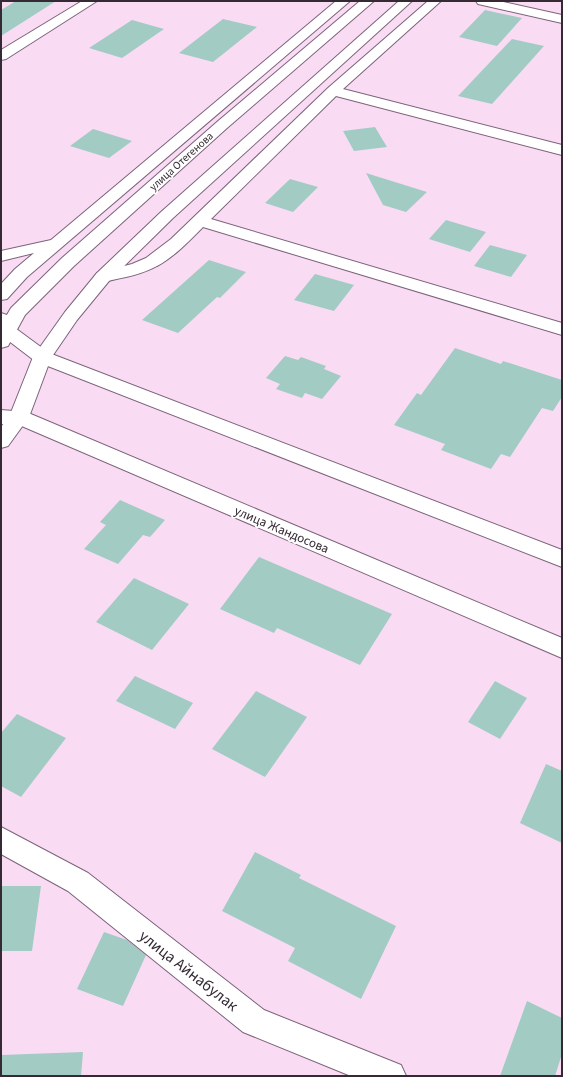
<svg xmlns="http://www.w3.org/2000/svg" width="563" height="1077" font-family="'Source Sans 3',sans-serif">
<rect width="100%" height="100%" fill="#f9dcf4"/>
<g fill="#a2cbc4">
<polygon points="16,1 56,1 1,36 1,10"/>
<polygon points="485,10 522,18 497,46 459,37"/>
<polygon points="223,19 257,27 213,62 179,53"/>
<polygon points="132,20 164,29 122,58 89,48"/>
<polygon points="512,39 544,46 492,104 458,96"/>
<polygon points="375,127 387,147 354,151 343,131"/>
<polygon points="93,129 132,141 109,158 70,146"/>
<polygon points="366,173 427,192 406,212 383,205"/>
<polygon points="290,179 318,187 293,212 265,203"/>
<polygon points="446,220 486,232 470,252 429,239"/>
<polygon points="490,245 527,255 511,277 474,266"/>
<polygon points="209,260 246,272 220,298 217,297 178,333 142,320"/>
<polygon points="315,274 354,285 334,311 294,300"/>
<polygon points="455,348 501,364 503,361 562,380 562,397 553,411 542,408 510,457 501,454 491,469 441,450 445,444 394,425 417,393 421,395"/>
<polygon points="285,356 298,360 301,357 326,366 324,369 341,376 322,399 305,393 302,398 276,389 280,384 266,378"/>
<polygon points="120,500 165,520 150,537 143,535 118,564 84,549 106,525 100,522"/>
<polygon points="259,557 392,614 360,665 277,628 274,633 220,609"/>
<polygon points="134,578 189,604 152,650 96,622"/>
<polygon points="135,676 193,703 175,729 116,701"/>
<polygon points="495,681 527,698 500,739 468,722"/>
<polygon points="256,691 307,717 265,777 212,749"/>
<polygon points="17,714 66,738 21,797 1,786 1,733"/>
<polygon points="546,764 562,771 562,843 520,823"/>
<polygon points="255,852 301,875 299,878 396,926 361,999 288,961 295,948 222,911"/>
<polygon points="1,886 41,886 32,951 1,951"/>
<polygon points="104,932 127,940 146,955 123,1006 77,989"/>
<polygon points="527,1001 562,1018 562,1054 555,1076 500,1076"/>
<polygon points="83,1052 81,1076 1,1076 1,1055"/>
</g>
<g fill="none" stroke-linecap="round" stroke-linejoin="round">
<g stroke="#7c6379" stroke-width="2">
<g id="street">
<polygon points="82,1 97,1 6,59 1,60 1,50"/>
<polygon points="336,1 350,1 27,277 7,299 1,300 1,284 15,269 34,253 1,261 1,251 51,240"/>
<path d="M 428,1 L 441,1 L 343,89 L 562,145 L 562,155 L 336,96 L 211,219 L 562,323 L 562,335 L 203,227 C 189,241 174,257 157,266 C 141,275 121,278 103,282 L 97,281 L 94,277 L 97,273 L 132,264 L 146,258 L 171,239 L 328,88 Z"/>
<polygon points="476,1 499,1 562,15 562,23 478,4"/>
<polygon points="1,313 7,315 15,328 49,353 562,550 562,567 35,361 1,335"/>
<polygon points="1,410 26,412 562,638 562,658 17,424 1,424"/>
<polygon points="1,827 88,873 264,1010 401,1065 406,1076 351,1076 243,1032 68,891 1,854"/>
</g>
</g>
<g stroke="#7c6379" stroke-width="2">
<g id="secondary">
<polygon points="360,1 374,1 227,128 74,266 25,315 8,346 1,348 1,325 11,308 62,258 217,122"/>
<polygon points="399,1 412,1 173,218 109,281 77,320 51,358 29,417 8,446 1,448 1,427 10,415 33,357 65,312 97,273 161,212"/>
</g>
</g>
<use href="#street" fill="#fff" fill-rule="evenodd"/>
<use href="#secondary" fill="#fff" fill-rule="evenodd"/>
</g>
<g text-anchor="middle" stroke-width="3.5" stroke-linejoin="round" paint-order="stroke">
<g font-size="11" fill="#352a33" stroke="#fff">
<text transform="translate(181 161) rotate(-42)" y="4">улица Отегенова</text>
</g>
<g font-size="13" fill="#352a33" stroke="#fff">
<text transform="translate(282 529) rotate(23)" y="5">улица Жандосова</text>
</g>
<g font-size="16" fill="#352a33" stroke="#fff">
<text transform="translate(189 970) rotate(38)" y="6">улица Айнабулак</text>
</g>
</g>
<rect width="563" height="1077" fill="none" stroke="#352a33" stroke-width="4"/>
</svg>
